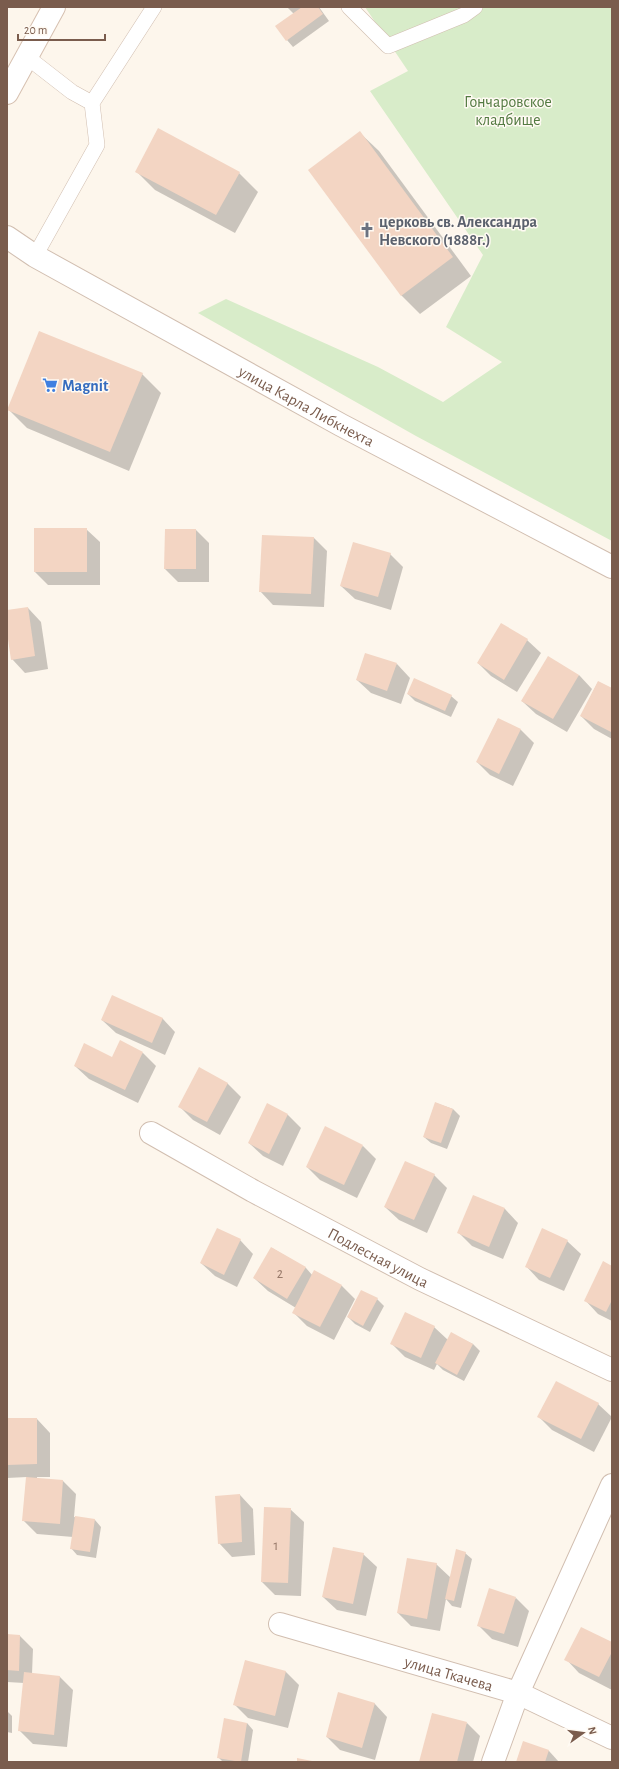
<svg xmlns="http://www.w3.org/2000/svg" width="619" height="1769" font-family="'Alegreya Sans',sans-serif">
<rect width="100%" height="100%" fill="#fdf6ec"/>
<polygon fill="#d8ecc9" points="365,7 612,7 612,541 416,436 198,313 226,299 378,367 443,402 502,362 446,327 483,255 370,91 408,71"/>
<g fill="#0003">
<polygon points="287,7 319,7 329,21 293,47 287,40 294,14"/>
<polygon points="360,133 379,151 471,276 420,314 401,295"/>
<polygon points="136,171 239,173 258,192 235,233 155,190"/>
<polygon points="142,374 161,393 129,471 27,428 8,409"/>
<polygon points="86,529 100,542 100,585 48,585 35,572"/>
<polygon points="196,530 209,543 209,582 178,582 165,569"/>
<polygon points="263,536 314,538 327,551 324,607 273,605 260,591"/>
<polygon points="390,554 403,567 391,610 355,599 341,586"/>
<polygon points="28,608 41,622 48,669 25,673 12,659 7,625 7,612"/>
<polygon points="527,640 541,653 517,692 491,676 478,663"/>
<polygon points="397,664 410,678 401,704 371,693 357,680"/>
<polygon points="579,675 592,689 567,732 536,714 522,701"/>
<polygon points="598,682 612,689 612,739 594,729 581,716"/>
<polygon points="408,694 451,696 458,702 451,717 415,701"/>
<polygon points="498,719 521,730 534,743 513,786 490,775 477,762"/>
<polygon points="162,1018 175,1032 165,1055 116,1033 102,1020"/>
<polygon points="143,1053 156,1066 138,1103 89,1079 75,1066"/>
<polygon points="227,1083 241,1097 220,1135 193,1120 180,1107"/>
<polygon points="436,1103 453,1109 460,1116 447,1149 431,1143 424,1137"/>
<polygon points="267,1105 288,1115 301,1128 283,1166 263,1156 249,1143"/>
<polygon points="363,1146 376,1159 357,1198 320,1180 307,1167"/>
<polygon points="434,1175 447,1188 427,1233 399,1220 385,1207"/>
<polygon points="474,1196 505,1209 518,1223 503,1259 472,1246 459,1233"/>
<polygon points="240,1240 253,1254 237,1287 215,1276 201,1263"/>
<polygon points="567,1241 581,1254 564,1291 539,1280 526,1266"/>
<polygon points="272,1248 306,1268 313,1276 315,1272 342,1286 355,1299 334,1340 307,1326 294,1313 296,1308 268,1291 254,1278"/>
<polygon points="612,1267 612,1321 598,1314 585,1300"/>
<polygon points="377,1299 384,1306 370,1332 355,1324 348,1317"/>
<polygon points="434,1327 448,1340 452,1334 473,1344 480,1351 464,1381 443,1370 437,1364 434,1370 405,1357 392,1344"/>
<polygon points="598,1404 612,1417 594,1452 552,1430 539,1417"/>
<polygon points="7,1419 37,1419 50,1433 50,1477 37,1477 37,1479 63,1481 76,1494 74,1517 95,1520 101,1527 96,1558 77,1555 71,1548 73,1537 37,1534 23,1520 27,1477 7,1478"/>
<polygon points="240,1495 253,1509 255,1555 232,1557 219,1543"/>
<polygon points="290,1509 304,1522 301,1596 275,1595 262,1582"/>
<polygon points="465,1553 472,1559 461,1608 452,1606 446,1599 440,1631 411,1626 398,1613 436,1564 451,1578"/>
<polygon points="363,1554 377,1567 366,1616 337,1610 323,1597"/>
<polygon points="516,1598 529,1611 518,1647 492,1639 478,1625"/>
<polygon points="7,1635 20,1636 33,1649 32,1674 60,1677 73,1690 67,1747 33,1744 19,1730 24,1683 7,1682"/>
<polygon points="612,1643 612,1690 579,1673 566,1659"/>
<polygon points="246,1661 286,1672 299,1685 288,1728 248,1718 234,1704"/>
<polygon points="374,1703 387,1717 375,1760 340,1750 327,1737"/>
<polygon points="7,1711 12,1716 12,1733 7,1732"/>
<polygon points="247,1723 253,1730 248,1762 223,1762 218,1757"/>
<polygon points="467,1723 480,1736 473,1762 420,1762"/>
<polygon points="524,1743 549,1751 559,1762 517,1762"/>
</g>
<g fill="#f3d5c3">
<polygon points="302,7 318,7 323,14 286,41 275,26"/>
<polygon points="158,128 240,172 216,215 135,172"/>
<polygon points="360,131 453,257 401,296 308,170"/>
<polygon points="39,331 143,373 110,452 7,410"/>
<rect x="34" y="528" width="53" height="44"/>
<polygon points="165,529 196,529 196,569 164,569"/>
<polygon points="262,535 314,537 311,594 259,592"/>
<polygon points="353,542 391,553 378,597 340,586"/>
<polygon points="28,607 35,656 11,660 7,632 7,610"/>
<polygon points="501,623 528,639 504,680 477,663"/>
<polygon points="365,653 397,663 387,691 356,680"/>
<polygon points="548,656 579,675 553,719 521,701"/>
<polygon points="414,678 452,695 445,711 407,694"/>
<polygon points="598,681 612,688 611,732 580,716"/>
<polygon points="498,718 521,729 499,774 476,762"/>
<polygon points="112,995 163,1018 152,1043 101,1020"/>
<polygon points="120,1040 143,1052 125,1090 74,1066 84,1043 112,1057"/>
<polygon points="199,1067 228,1083 207,1122 178,1107"/>
<polygon points="435,1102 453,1109 441,1143 423,1137"/>
<polygon points="267,1103 288,1114 269,1154 248,1143"/>
<polygon points="325,1126 363,1145 344,1185 306,1167"/>
<polygon points="405,1161 435,1174 414,1220 384,1207"/>
<polygon points="473,1195 505,1208 489,1247 457,1233"/>
<polygon points="217,1228 241,1239 224,1275 200,1263"/>
<polygon points="542,1228 568,1240 550,1278 525,1267"/>
<polygon points="271,1247 306,1267 287,1299 253,1278"/>
<polygon points="603,1261 612,1266 612,1300 606,1312 584,1301"/>
<polygon points="314,1270 342,1285 320,1327 292,1313"/>
<polygon points="361,1290 378,1298 363,1326 347,1317"/>
<polygon points="405,1312 435,1326 421,1358 390,1344"/>
<polygon points="451,1332 473,1344 457,1375 435,1363"/>
<polygon points="556,1381 599,1403 581,1439 537,1417"/>
<polygon points="7,1418 37,1418 37,1464 7,1465"/>
<polygon points="26,1477 63,1480 60,1524 22,1521"/>
<polygon points="240,1494 242,1542 218,1544 215,1496"/>
<polygon points="264,1507 291,1508 288,1583 261,1582"/>
<polygon points="75,1516 95,1519 90,1552 70,1549"/>
<polygon points="333,1547 364,1553 353,1604 322,1597"/>
<polygon points="456,1549 466,1552 454,1601 445,1599"/>
<polygon points="407,1558 437,1563 427,1619 397,1613"/>
<polygon points="489,1588 516,1597 504,1634 477,1626"/>
<polygon points="581,1627 612,1642 612,1652 599,1677 564,1660"/>
<polygon points="7,1634 20,1635 19,1671 7,1670"/>
<polygon points="245,1660 286,1671 275,1716 233,1705"/>
<polygon points="24,1672 60,1676 54,1735 18,1731"/>
<polygon points="338,1692 375,1703 362,1748 326,1737"/>
<polygon points="432,1713 467,1722 457,1762 419,1762"/>
<polygon points="224,1718 247,1723 241,1762 217,1758"/>
<polygon points="523,1741 549,1750 545,1762 516,1762"/>
<polygon points="297,1758 312,1761 312,1762 297,1762"/>
</g>
<g fill="none" stroke-linecap="round" stroke-linejoin="round">
<g stroke="#d1beb0" stroke-width="16">
<g id="lane">
<polyline points="349,7 388,46 464,15 475,7"/>
<polyline points="27,57 72,92 92,103"/>
<polyline points="35,256 97,145 92,103 154,7"/>
</g>
</g>
<g stroke="#d1beb0" stroke-width="24">
<g id="street">
<path id="s1" d="M 7,237 L 35,256 L 341,425 L 612,567"/>
<path id="s2" d="M 151,1133 L 253,1191 L 420,1279 L 612,1370"/>
<path id="s3" d="M 280,1624 L 518,1693 L 612,1738"/>
<polyline points="493,1762 518,1693 612,1485"/>
</g>
</g>
<g stroke="#d6c0b0" stroke-width="24">
<polyline id="secondary" points="7,93 54,7"/>
</g>
<use href="#lane" stroke="#fff" stroke-width="15"/>
<use href="#street" stroke="#fff" stroke-width="22"/>
<use href="#secondary" stroke="#fff" stroke-width="22"/>
</g>
<defs>
<g id="church-bare" transform="scale(1.2)"><path d="M-1.2-6h2.4v3.5h3.3v2.4h-3.3V6h-2.4V-.1h-3.3v-2.4h3.3Z" fill="#6b7280" stroke="#fffaf3" stroke-width="2.5" paint-order="stroke"/></g>
<g id="supermarket-bare" transform="scale(1.2)"><path d="M-6-5.5h2.5l.6 2H6L4.5 2H-2.5L-4.4-4H-6ZM-1.5 3.2a1.3 1.3 0 1 0 .1 0ZM3 3.2a1.3 1.3 0 1 0 .1 0Z" fill="#3f7fe0" stroke="#fffaf3" stroke-width="2.5" paint-order="stroke"/></g>
</defs>
<g fill-rule="evenodd">
<use href="#church-bare" x="367" y="230"/>
<use href="#supermarket-bare" x="50" y="385"/>
</g>
<g text-anchor="middle" stroke-width="3" stroke-linejoin="round" paint-order="stroke">
<g font-size="14" fill="#987a6a">
<text x="280" y="1278">2</text>
<text x="276" y="1550">1</text>
</g>
<g font-size="16" fill="#537a41" stroke="#fffaf3">
<text x="508" y="107">Гончаровское<tspan x="508" dy="18">кладбище</tspan></text>
</g>
<g font-size="16" font-weight="bold" fill="#5b616d" stroke="#fffaf3" text-anchor="start">
<text x="379" y="227">церковь св. Александра<tspan x="379" dy="18">Невского (1888г.)</tspan></text>
</g>
<g font-size="16" font-weight="bold" fill="#366cbe" stroke="#fffaf3" text-anchor="start">
<text x="62" y="391">Magnit</text>
</g>
<g font-size="16" fill="#7a5c4d" stroke="#fffaf3">
<text dy="6" stroke="none"><textPath href="#s1" startOffset="344">улица Карла Либкнехта</textPath></text>
<text dy="6" stroke="none"><textPath href="#s2" startOffset="259">Подлесная улица</textPath></text>
<text dy="6" stroke="none"><textPath href="#s3" startOffset="176">улица Ткачева</textPath></text>
</g>
</g>
<rect width="619" height="1769" fill="none" stroke="#7a5c4d" stroke-width="16"/>
<g transform="translate(583 1733) rotate(76)" stroke="#fffaf3" stroke-width="3" paint-order="stroke">
<path d="M0-3L7 15L0 10L-7 15Z" fill="#7a5c4d"/>
<text y="-6" font-size="11" font-weight="bold" text-anchor="middle" fill="#7a5c4d">N</text>
</g>
<path d="M18 34v6h87v-6" fill="none" stroke="#7a5c4d" stroke-width="2"/>
<text x="24" y="34" font-size="12" fill="#7a5c4d" stroke="#fffaf3" stroke-width="3" paint-order="stroke">20 m</text>
</svg>
